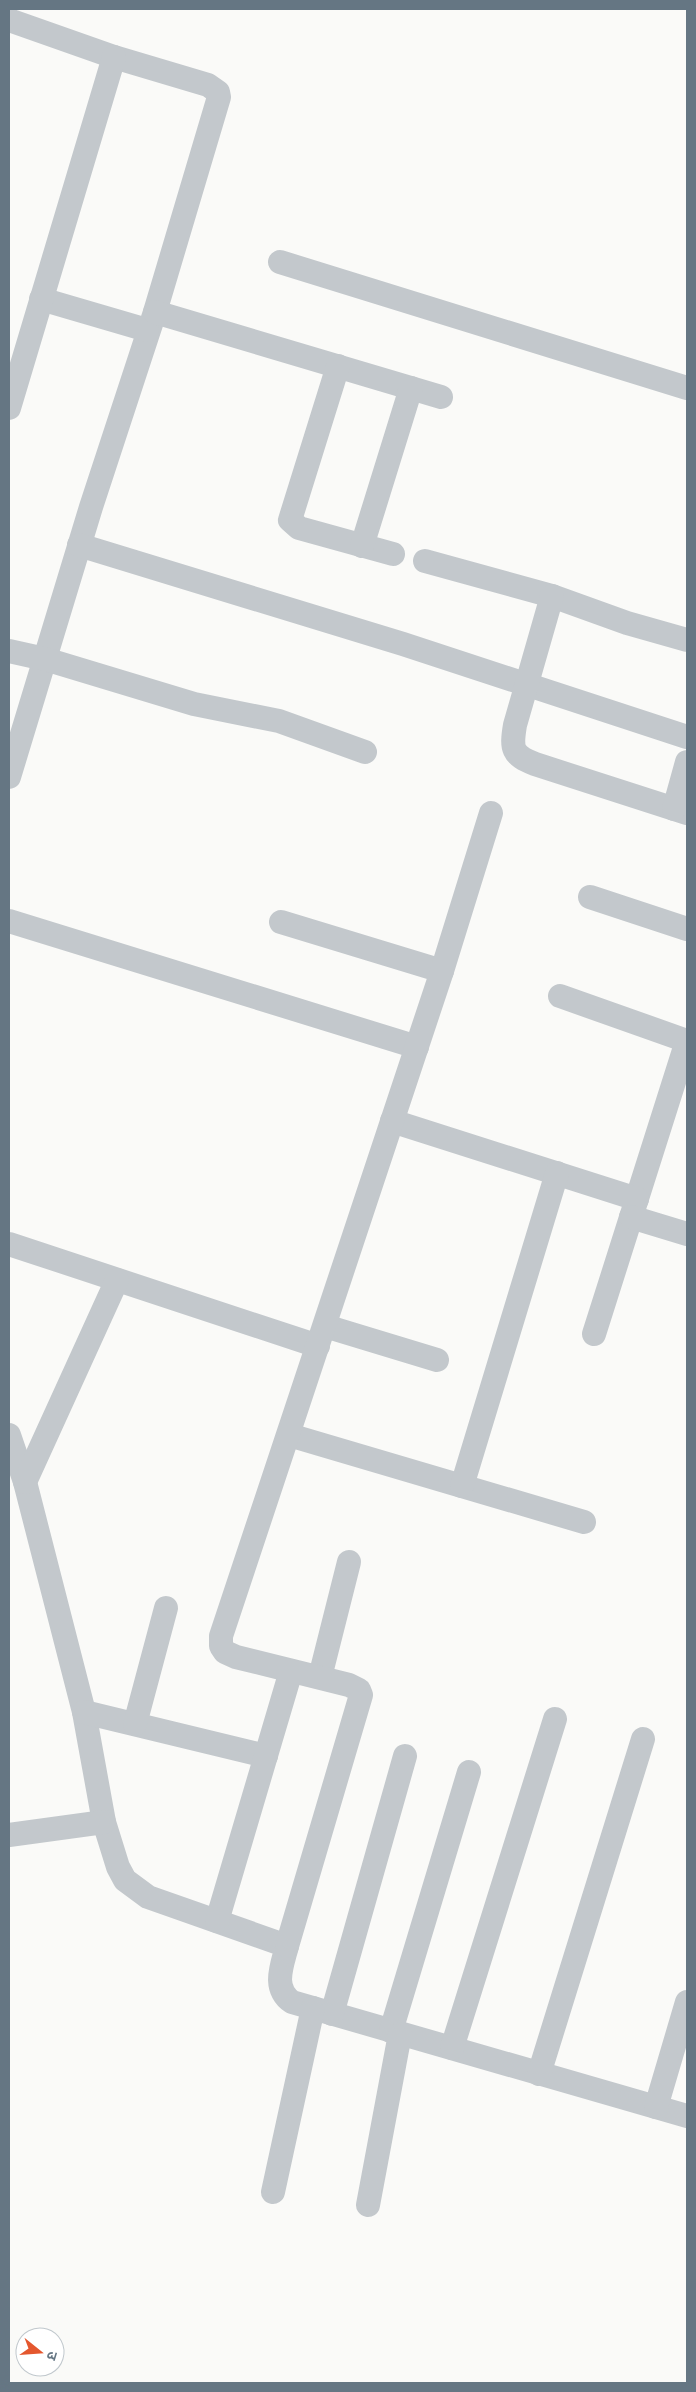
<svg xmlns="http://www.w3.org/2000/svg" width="696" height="2392" font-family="Rubik,'Noto Sans Devanagari',sans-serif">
<rect width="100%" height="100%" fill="#fafaf8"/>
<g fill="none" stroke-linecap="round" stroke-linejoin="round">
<g stroke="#c3c8cc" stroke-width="24">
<polyline points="9,20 114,57 208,85 218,92 219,97 155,312 91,507 9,777"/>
<polyline points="280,262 687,388"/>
<polyline points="41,299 147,330"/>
<polyline points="155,312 441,397"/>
<polyline points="338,366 290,520 299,528 393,554"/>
<polyline points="9,408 114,57"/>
<polyline points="79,545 403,644 687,737"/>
<polyline points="362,546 411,388"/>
<polyline points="425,561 552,596 627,623 687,640"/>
<path d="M 552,596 L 515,725 C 511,749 512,755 535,764 L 687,813"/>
<polyline points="9,651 45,659 194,704 279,721 365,752"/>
<polyline points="674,809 687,762"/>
<polyline points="590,897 687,929"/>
<polyline points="9,921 417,1047"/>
<polyline points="281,922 442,971"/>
<polyline points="560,996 687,1041 594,1334"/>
<polyline points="392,1121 637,1199"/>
<polyline points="631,1217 687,1234"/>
<polyline points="9,1244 318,1346"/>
<polyline points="325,1326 437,1360"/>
<path d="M 9,1435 L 25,1482 L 84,1712 L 104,1822 L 118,1867 L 125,1880 L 148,1897 L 287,1946 C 282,1966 272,1988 292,2002 L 687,2116"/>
<polyline points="289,1435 584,1522"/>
<polyline points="25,1482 117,1280"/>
<polyline points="462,1486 557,1173"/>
<polyline points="320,1677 349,1562"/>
<polyline points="84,1712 266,1756"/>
<polyline points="135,1724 166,1608"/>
<polyline points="9,1835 104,1822"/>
<polyline points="217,1921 291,1671"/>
<polyline points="287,1946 361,1695 359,1690 349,1685 236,1657 225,1652 221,1646 221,1636 442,971 491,813"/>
<polyline points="332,2014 405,1756"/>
<polyline points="391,2031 469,1772"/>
<polyline points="452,2048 555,1719"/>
<polyline points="539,2074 643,1739"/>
<polyline points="656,2107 687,2002"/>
<polyline points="273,2192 313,2008"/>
<polyline points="368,2205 400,2034"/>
</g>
</g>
<rect width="696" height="2392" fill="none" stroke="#657683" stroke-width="20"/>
<g transform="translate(40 2352) rotate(107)"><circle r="24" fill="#ffffff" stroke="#c1c8cd"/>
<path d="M0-4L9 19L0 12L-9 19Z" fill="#e4572e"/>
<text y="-8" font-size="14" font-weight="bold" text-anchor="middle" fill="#657683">उ</text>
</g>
</svg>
